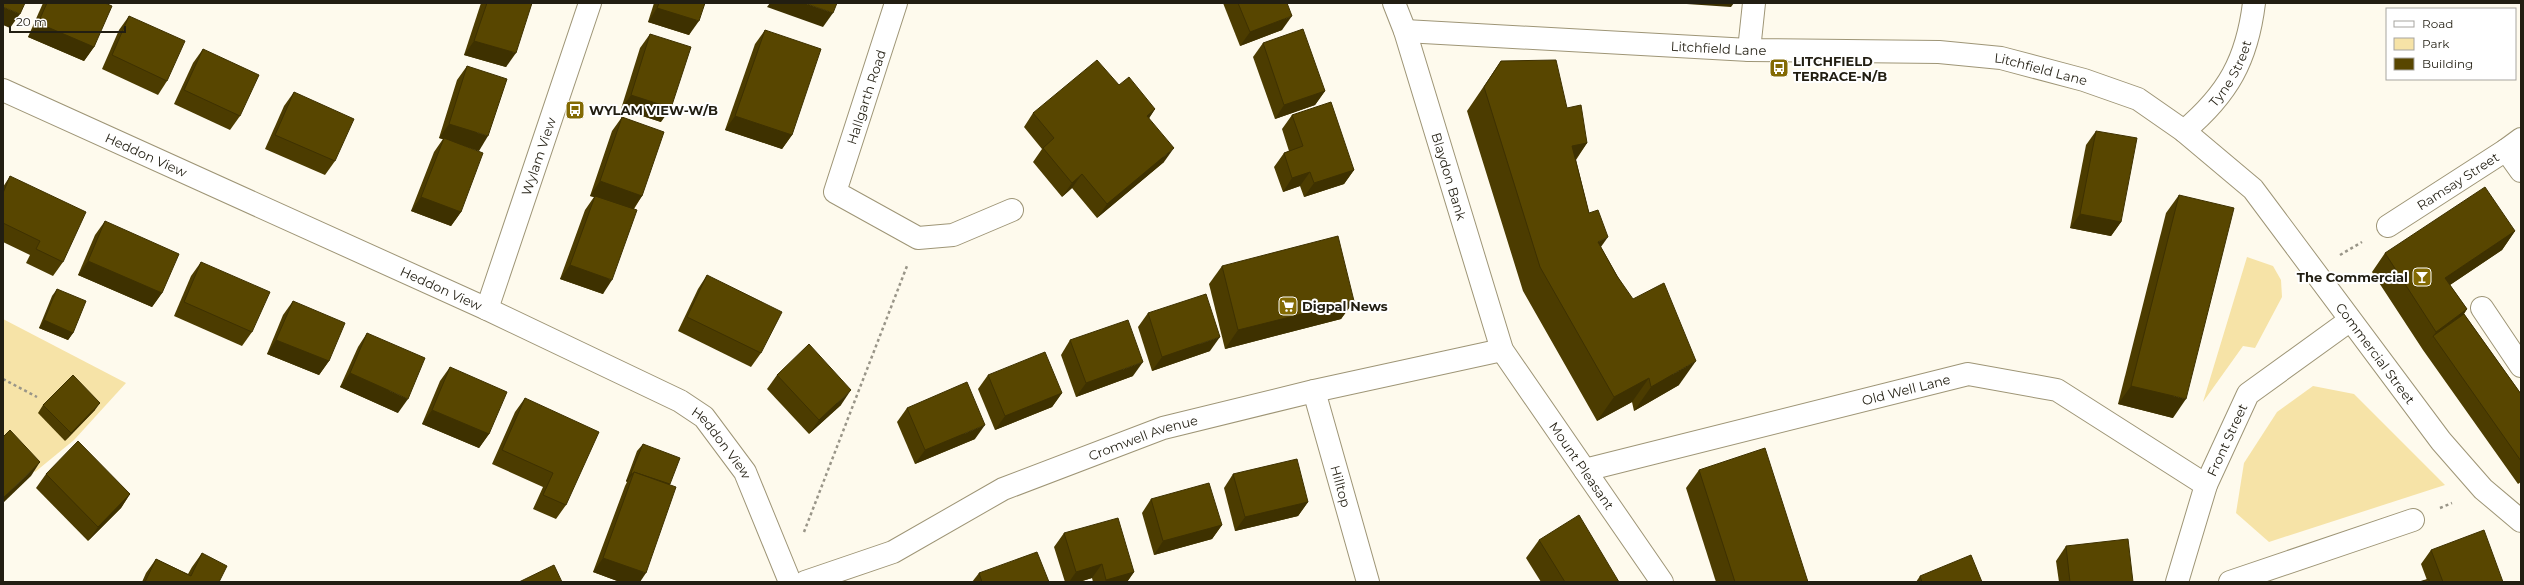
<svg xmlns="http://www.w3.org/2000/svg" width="2524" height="585" font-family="Montserrat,sans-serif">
<rect width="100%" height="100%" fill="#fefaed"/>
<g fill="#f6e3a7">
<polygon points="2247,257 2273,266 2281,280 2282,297 2255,348 2243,346 2203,402"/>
<polygon points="3,319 126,383 74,440 35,472 3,438"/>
<polygon points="2313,386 2354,394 2445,485 2269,542 2236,513 2244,463 2277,412"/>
</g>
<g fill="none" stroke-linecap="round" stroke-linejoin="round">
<g stroke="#9e9576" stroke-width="24">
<g id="minor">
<polyline points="896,3 835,192 918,238 953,235 1012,210"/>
<path id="s1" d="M 1394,3 L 1405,31 L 1502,350 L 1662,582"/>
<path id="s2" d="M 1405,31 L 1749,50 L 1939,52 L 2001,58 L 2084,80 L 2138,99 L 2184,131 L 2253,189 L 2441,441 L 2483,489 L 2521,521"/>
<polyline points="1749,50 1754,3"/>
<path id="s3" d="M 3,90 L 487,309 L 680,401 L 704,417 L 745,472 L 790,582"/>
<path id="s4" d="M 2184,131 C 2228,94 2247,60 2254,3"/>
<polyline points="2506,150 2521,139"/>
<path id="s5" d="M 2388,226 L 2506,150 L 2521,171"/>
<polyline points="2482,308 2521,366"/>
<path id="s6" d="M 487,309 L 590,3"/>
<path id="s7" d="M 1314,391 L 1368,582"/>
<path id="s8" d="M 1585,470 L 1968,374 L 2057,390 L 2206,485"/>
<path id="s9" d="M 805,582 L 893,552 L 1003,489 L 1163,428 L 1314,391 L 1502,350"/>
<path id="s10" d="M 2177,582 L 2206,485 L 2248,394 L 2349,321"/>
<polyline points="2230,582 2413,520"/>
</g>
</g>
<g stroke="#999588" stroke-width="2.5" stroke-dasharray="3 3" stroke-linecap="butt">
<polyline points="2340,255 2362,242"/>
<polyline points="3,379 37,397"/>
<polyline points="2440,508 2452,503"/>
<polyline points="804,532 907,266"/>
</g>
<use href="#minor" stroke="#fff" stroke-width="22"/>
</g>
<g fill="#4c3c00">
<polygon points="43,3 105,3 94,47 84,61 28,37"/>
<polygon points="481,3 532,3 506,67 464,55"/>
<polygon points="654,3 705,3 689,35 648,22"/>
<polygon points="1223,3 1287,3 1282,30 1240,46"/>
<polygon points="129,16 167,81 158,95 102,69 119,30"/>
<polygon points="765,30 792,135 782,149 725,130 755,44"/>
<polygon points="650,34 661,122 621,109 640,48"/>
<polygon points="1263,43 1325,91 1315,105 1275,119 1253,57"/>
<polygon points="203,49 240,116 230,130 174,104 193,63"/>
<polygon points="1501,61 1567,108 1587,143 1576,160 1589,213 1601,247 1679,385 1634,411 1632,402 1597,421 1523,291 1467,111"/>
<polygon points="467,66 479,151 462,145 461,212 451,226 411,211 434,152 443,139 439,138 457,80"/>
<polygon points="1119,85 1155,109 1149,118 1164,162 1097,218 1072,188 1062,197 1033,162 1042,149 1024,127 1033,113"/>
<polygon points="294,92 335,161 325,175 265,149 284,106"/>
<polygon points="1292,115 1354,170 1344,184 1304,197 1300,186 1283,192 1274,167 1284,153 1289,151 1282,129"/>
<polygon points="622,117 642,196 634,209 603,294 560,279 585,210 594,197 590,196 612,131"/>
<polygon points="2096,131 2121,222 2111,236 2070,228 2086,145"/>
<polygon points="10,176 63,262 53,276 26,263 30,255 3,242 3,187"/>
<polygon points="2179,195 2173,418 2118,404 2166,213"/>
<polygon points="105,221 162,293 152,307 78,275 95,235"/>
<polygon points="2515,231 2502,250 2450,285 2467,309 2464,314 2521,394 2521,482 2518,484 2423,350 2372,272 2385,253"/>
<polygon points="201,262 252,332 242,346 174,316 191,276"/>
<polygon points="1222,266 1354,301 1341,319 1225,349 1209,284"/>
<polygon points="707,275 761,353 751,367 678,331 698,289"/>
<polygon points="57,289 73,333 68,340 39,328 52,296"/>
<polygon points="293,301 329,361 319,375 267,354 283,315"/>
<polygon points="1148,313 1210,351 1152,371 1138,327"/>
<polygon points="367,333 398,413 340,387 358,347"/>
<polygon points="1070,340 1133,376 1076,397 1061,355"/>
<polygon points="450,367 489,434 479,448 422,424 440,381"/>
<polygon points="777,375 841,405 809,434 767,389"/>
<polygon points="988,375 1062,393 1052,407 995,430 978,389"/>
<polygon points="525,398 566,505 556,519 533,509 543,487 492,464 515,412"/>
<polygon points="43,405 95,410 65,441 38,413"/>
<polygon points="907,408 975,439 915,464 897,422"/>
<polygon points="643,444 670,484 640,582 620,582 593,572 625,486 627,482 626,481 637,451"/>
<polygon points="1699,470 1808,582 1716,582 1686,488"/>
<polygon points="46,474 130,494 121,508 88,541 36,488"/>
<polygon points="1233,474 1308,502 1298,516 1235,531 1224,488"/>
<polygon points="1151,499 1222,525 1212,539 1154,555 1142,513"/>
<polygon points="1064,533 1134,572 1127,582 1093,582 1092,578 1079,582 1065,582 1054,547"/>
<polygon points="1539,540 1619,582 1541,582 1526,558"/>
<polygon points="2066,546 2133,582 2059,582 2056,561"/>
<polygon points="2431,550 2503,582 2419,582 2427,580 2421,564"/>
<polygon points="202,553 219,582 142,582 146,573 156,559 188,574 192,567"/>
<polygon points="979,573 1049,582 972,582"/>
<polygon points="1920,576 1982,582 1916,582"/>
</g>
<g fill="#3e3100">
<polygon points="770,3 804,3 833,13 823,27 767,7"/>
<polygon points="1672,3 1734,3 1731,7"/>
<polygon points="3,7 20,14 10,28 3,25"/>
<polygon points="657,8 699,21 689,35 648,22"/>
<polygon points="1292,16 1282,30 1240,46 1250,32"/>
<polygon points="38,23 94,47 84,61 28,37"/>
<polygon points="474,41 516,53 506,67 464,55"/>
<polygon points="1325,91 1315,105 1275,119 1284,105"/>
<polygon points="631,95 671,108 661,122 621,109"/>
<polygon points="1155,109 1146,123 1147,116"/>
<polygon points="735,116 792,135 782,149 725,130"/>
<polygon points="449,124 488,136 479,151 439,138"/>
<polygon points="1587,143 1570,167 1572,146"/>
<polygon points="1174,148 1164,162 1097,218 1107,204"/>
<polygon points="1354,170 1344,184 1304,197 1314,183"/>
<polygon points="1310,172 1300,186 1283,192 1292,178"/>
<polygon points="1082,174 1072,188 1062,197 1072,183"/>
<polygon points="600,181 642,196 632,210 595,196 594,197 590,196"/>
<polygon points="421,197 461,212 451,226 411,211"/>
<polygon points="2080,214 2121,222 2111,236 2070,228"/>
<polygon points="2515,231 2502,250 2432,297 2445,278"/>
<polygon points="1608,237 1591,261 1598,242"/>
<polygon points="88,261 162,293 152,307 78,275"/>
<polygon points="570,265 612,280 603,294 560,279"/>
<polygon points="1354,301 1341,319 1225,349 1238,330"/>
<polygon points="2467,309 2454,328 2433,336 2423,350 2436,332"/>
<polygon points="44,320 73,333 68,340 39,328"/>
<polygon points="1220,337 1210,351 1152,371 1162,357"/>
<polygon points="276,340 329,361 319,375 267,354"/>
<polygon points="1696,361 1679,385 1634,411 1651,387"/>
<polygon points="1143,362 1133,376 1076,397 1086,383"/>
<polygon points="350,373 408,399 398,413 340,387"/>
<polygon points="1649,378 1632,402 1597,421 1614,397"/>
<polygon points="2131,386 2186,399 2173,418 2118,404"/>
<polygon points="851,390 841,405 809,434 819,420"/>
<polygon points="1062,393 1052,407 995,430 1005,416"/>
<polygon points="100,403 95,410 65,441 71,433"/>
<polygon points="432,410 489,434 479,448 422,424"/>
<polygon points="985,425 975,439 915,464 925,450"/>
<polygon points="40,462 31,476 3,503 3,498"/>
<polygon points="631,473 633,474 627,482 626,481"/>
<polygon points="130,494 121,508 88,541 98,527"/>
<polygon points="1308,502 1298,516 1235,531 1245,517"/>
<polygon points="1222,525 1212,539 1154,555 1163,541"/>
<polygon points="603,558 646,573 640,582 620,582 593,572"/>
<polygon points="1102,564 1092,578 1079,582 1069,582 1076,572"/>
<polygon points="1134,572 1127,582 1104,582 1106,580"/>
</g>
<g fill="#584600" stroke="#3e3100">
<polygon points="3,3 25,3 20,14 3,7"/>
<polygon points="47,3 105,3 112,6 94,47 38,23"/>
<polygon points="487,3 532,3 516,53 474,41"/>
<polygon points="659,3 705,3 699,21 657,8"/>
<polygon points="804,3 837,3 833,13"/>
<polygon points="1238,3 1287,3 1292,16 1250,32"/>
<polygon points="129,16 185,41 167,81 112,55"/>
<polygon points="1303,29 1325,91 1284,105 1263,43"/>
<polygon points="765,30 821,49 792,135 735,116"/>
<polygon points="650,34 691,47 671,108 631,95"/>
<polygon points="203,49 259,75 240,116 184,90"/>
<polygon points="1097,60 1119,85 1129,77 1155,109 1147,116 1174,148 1107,204 1082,174 1072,183 1043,148 1054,138 1033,113"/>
<polygon points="1556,60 1567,108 1581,105 1587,143 1572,146 1589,213 1598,210 1608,237 1598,242 1617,276 1633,299 1664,283 1696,361 1651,387 1649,378 1614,397 1540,267 1484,87 1501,61"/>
<polygon points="467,66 507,79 488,136 449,124"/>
<polygon points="294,92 354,119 335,161 275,135"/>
<polygon points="1331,102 1354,170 1314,183 1310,172 1292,178 1284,153 1303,146 1292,115"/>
<polygon points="622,117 664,132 642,196 600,181"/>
<polygon points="2096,131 2137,138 2121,222 2080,214"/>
<polygon points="444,138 483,153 461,212 421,197"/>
<polygon points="10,176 86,212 63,262 36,249 40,241 3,223 3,193"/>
<polygon points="2485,187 2515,231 2445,278 2467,309 2436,332 2385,253"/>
<polygon points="2179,195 2234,208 2186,399 2131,386"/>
<polygon points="595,196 637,210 612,280 570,265"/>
<polygon points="105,221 179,254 162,293 88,261"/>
<polygon points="1338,236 1354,301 1238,330 1222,266"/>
<polygon points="201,262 270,292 252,332 184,302"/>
<polygon points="707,275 782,312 761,353 687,317"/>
<polygon points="57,289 86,301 73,333 44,320"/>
<polygon points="1206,294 1220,337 1162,357 1148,313"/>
<polygon points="293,301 345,323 329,361 276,340"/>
<polygon points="2464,314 2521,394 2521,461 2433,336"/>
<polygon points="1128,320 1143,362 1086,383 1070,340"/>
<polygon points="367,333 425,358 408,399 350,373"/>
<polygon points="809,344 851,390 819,420 777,375"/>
<polygon points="1045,352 1062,393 1005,416 988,375"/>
<polygon points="450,367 507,392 489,434 432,410"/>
<polygon points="73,375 100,403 71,433 43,405"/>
<polygon points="967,382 985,425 925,450 907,408"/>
<polygon points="525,398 599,432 566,505 543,495 553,473 502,450"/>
<polygon points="10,430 40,462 3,498 3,437"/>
<polygon points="78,441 130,494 98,527 46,474"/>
<polygon points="643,444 680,458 670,484 634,472 633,474 631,473"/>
<polygon points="1765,448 1808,582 1735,582 1699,470"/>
<polygon points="1297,459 1308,502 1245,517 1233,474"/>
<polygon points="634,472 676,487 646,573 603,558"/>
<polygon points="1209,483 1222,525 1163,541 1151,499"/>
<polygon points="1579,515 1619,582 1565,582 1539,540"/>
<polygon points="1118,518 1134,572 1106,580 1102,564 1076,572 1064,533"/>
<polygon points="2484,530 2503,582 2443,582 2431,550"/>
<polygon points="2128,539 2133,582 2070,582 2066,546"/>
<polygon points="1037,552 1049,582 982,582 979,573"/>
<polygon points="202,553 227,566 219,582 145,582 156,559 191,576"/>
<polygon points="1971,555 1982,582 1922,582 1920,576"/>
<polygon points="554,565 562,582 519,582"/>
<polygon points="2429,579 2429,582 2419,582"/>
</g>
<defs>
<g id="bus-square" transform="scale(1)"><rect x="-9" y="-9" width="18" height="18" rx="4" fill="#836a03" stroke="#fff"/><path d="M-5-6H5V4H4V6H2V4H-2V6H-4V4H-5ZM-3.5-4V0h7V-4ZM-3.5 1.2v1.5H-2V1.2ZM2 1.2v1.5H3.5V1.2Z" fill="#fff"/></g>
<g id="bar-square" transform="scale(1)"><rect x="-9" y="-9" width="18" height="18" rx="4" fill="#836a03" stroke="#fff"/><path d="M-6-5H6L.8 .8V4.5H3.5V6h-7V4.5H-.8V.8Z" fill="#fff"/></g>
<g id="supermarket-square" transform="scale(1)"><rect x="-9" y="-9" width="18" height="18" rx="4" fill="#836a03" stroke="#fff"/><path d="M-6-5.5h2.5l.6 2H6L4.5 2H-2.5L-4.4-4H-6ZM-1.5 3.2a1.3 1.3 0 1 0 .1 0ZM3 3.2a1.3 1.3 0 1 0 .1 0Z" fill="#fff"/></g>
</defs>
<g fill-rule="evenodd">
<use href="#bus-square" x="1779" y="68"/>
<use href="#bus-square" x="575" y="110"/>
<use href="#bar-square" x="2422" y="277"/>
<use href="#supermarket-square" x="1288" y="306"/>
</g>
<g text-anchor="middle" stroke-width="4" stroke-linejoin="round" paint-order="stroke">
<g font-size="13" fill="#221e12" stroke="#fff">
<text dy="5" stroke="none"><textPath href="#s2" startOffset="314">Litchfield Lane</textPath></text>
<text dy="5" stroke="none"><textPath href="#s2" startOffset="638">Litchfield Lane</textPath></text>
<text dy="5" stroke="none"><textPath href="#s4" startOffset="75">Tyne Street</textPath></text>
<text transform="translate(866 97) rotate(-72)" y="5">Hallgarth Road</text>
<text dy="5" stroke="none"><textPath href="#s3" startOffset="157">Heddon View</textPath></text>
<text dy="5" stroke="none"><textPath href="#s6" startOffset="161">Wylam View</textPath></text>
<text dy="5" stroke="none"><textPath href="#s1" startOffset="182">Blaydon Bank</textPath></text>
<text dy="5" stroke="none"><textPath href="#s5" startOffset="83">Ramsay Street</textPath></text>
<text dy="5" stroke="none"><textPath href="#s3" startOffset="481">Heddon View</textPath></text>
<text dy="5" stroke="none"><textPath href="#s2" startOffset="1091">Commercial Street</textPath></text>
<text dy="5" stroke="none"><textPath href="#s8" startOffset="331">Old Well Lane</textPath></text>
<text dy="5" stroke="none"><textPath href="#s9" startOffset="369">Cromwell Avenue</textPath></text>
<text dy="5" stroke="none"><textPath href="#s10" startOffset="151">Front Street</textPath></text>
<text dy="5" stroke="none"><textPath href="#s3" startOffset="805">Heddon View</textPath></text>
<text dy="5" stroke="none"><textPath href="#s1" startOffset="504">Mount Pleasant</textPath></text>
<text dy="5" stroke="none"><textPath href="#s7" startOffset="99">Hilltop</textPath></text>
</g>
<g font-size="13" font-weight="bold" fill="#221e12" stroke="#fff" text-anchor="start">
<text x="1793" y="66">LITCHFIELD<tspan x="1793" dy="15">TERRACE-N/B</tspan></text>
<text x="589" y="115">WYLAM VIEW-W/B</text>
<text x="2408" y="282" text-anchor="end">The Commercial</text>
<text x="1302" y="311">Digpal News</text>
</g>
</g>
<rect width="2524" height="585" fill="none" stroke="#221e12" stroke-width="8"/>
<rect x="2386" y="8" width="130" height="72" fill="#ffffff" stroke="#a7a5a0"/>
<rect x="2394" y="21" width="20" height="6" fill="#ffffff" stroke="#a7a5a0"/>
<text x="2422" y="28" font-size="12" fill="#221e12">Road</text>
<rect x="2394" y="38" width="20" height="12" fill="#f6e3a7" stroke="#a7a5a0"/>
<text x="2422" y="48" font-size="12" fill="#221e12">Park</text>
<rect x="2394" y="58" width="20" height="12" fill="#584600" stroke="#a7a5a0"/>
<text x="2422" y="68" font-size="12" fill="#221e12">Building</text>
<path d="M10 26v6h115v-6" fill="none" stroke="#221e12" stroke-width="2"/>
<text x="16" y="26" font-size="12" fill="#221e12" stroke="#ffffff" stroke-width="3" paint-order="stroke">20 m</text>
</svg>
